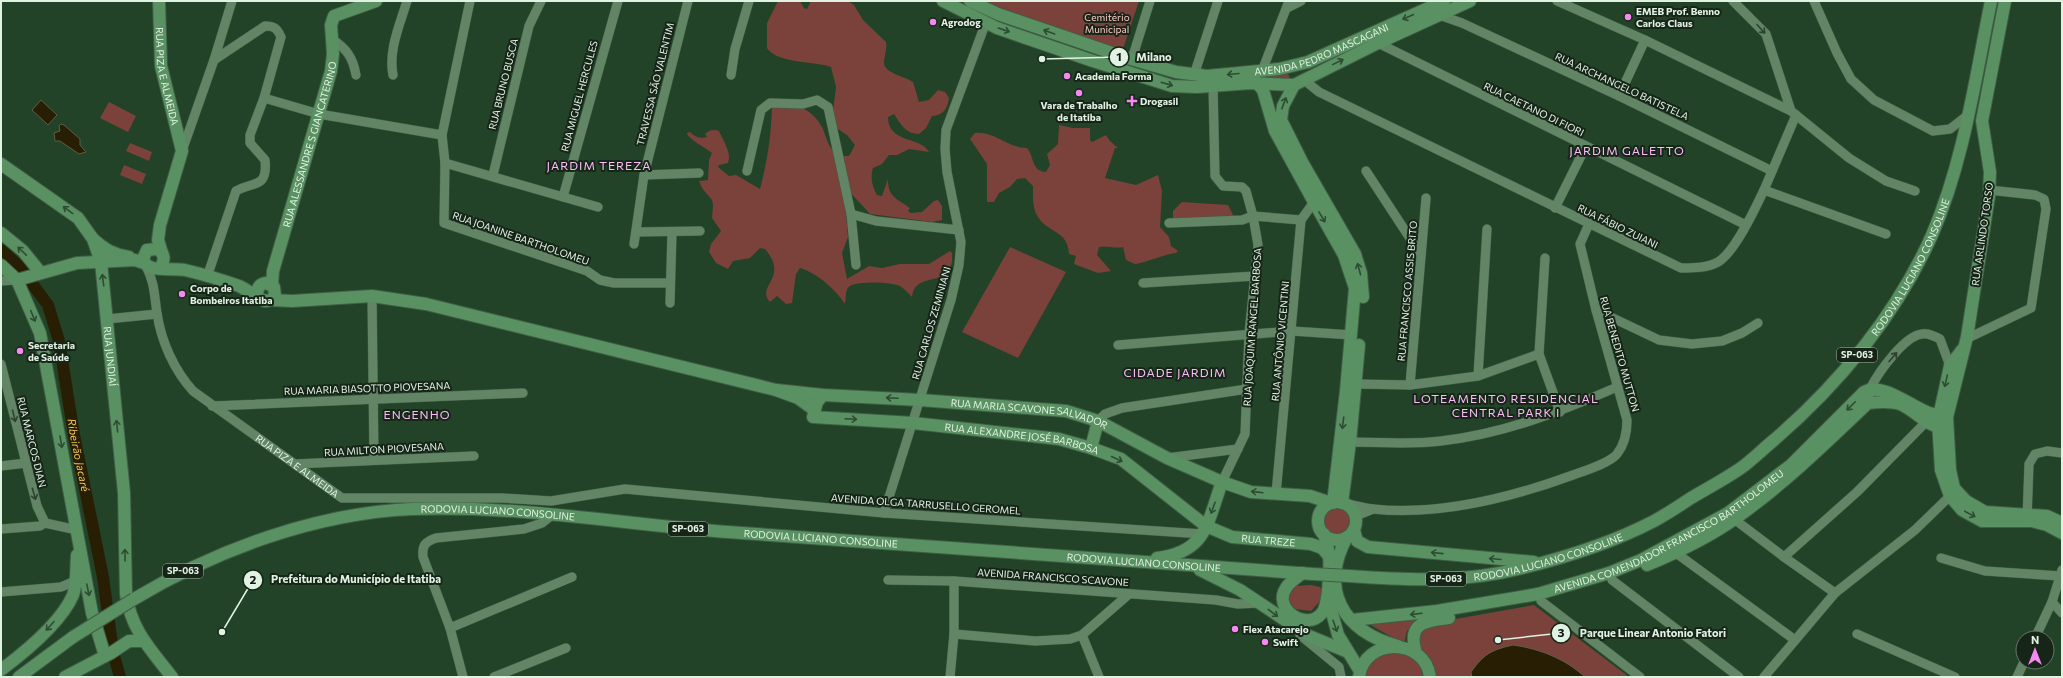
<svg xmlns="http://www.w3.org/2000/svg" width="2063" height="678" font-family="Commissioner,sans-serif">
<rect width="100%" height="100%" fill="#224327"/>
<g fill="#7a423b">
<path d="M 778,1 L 800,1 L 804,8 L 807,9 L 811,1 L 848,1 L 854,5 L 863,20 L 886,42 C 887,48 885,54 884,61 C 882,73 905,76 913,82 L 919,102 L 929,100 L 938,90 L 945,92 L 949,98 C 947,109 944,115 932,116 L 926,128 L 919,134 C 906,134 901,125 894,114 L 888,117 C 888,144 921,136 929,152 L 909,149 L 897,155 L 889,155 L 882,164 L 873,168 C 870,178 872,186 877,195 L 882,196 L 888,179 C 888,197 896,198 910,208 L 908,211 L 911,213 L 922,212 L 934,201 L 938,200 L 942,206 L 942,220 L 932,222 L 870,214 L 847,189 L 844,193 L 848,237 L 842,253 L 847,279 L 869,266 L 882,268 L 900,264 L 929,264 L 950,251 L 952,253 C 955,292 916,268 912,297 C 908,293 905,289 900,286 C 890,282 860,281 850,286 C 845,288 846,299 845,304 C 835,289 817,273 800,268 L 796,274 L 792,303 L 786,304 L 777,296 L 770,302 C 755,286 790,278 765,249 L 760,248 L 750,258 L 733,261 L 728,269 L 716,263 L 709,252 L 711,244 L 721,231 L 712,218 L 713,205 L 712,200 L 702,188 L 699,181 L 708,180 L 709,160 L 712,153 C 706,148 688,139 687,133 L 690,132 C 695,137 700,139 707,137 L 705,134 C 709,130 714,129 719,131 C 723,140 732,153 728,163 L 719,165 L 718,167 L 729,176 L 736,175 L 760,189 C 768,160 772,130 772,99 C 794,104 812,107 823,129 C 827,140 829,148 838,156 L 849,156 L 855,145 L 847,135 L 838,129 L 832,119 L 836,87 L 831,67 C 815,61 778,64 767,48 L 767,23 Z"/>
<polygon points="983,1 1139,1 1123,49 1062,31"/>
<polygon points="1288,73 1290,79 1180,81 1182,79"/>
<polygon points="109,102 136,116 128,132 100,118"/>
<path d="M 1059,125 L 1073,128 L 1090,128 L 1090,140 L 1092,142 L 1106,135 L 1110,141 L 1118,148 L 1115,148 L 1105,178 L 1136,185 L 1158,175 L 1162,191 L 1160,227 L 1169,237 L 1171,246 L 1178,251 L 1176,253 C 1161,255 1149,262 1135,264 L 1126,260 L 1123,247 C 1115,249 1106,245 1099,247 L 1097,255 L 1111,271 L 1098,273 L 1074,264 L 1076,256 L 1069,254 C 1068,230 1049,234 1038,217 C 1032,208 1033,197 1033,186 L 1025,178 L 1017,179 L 1010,187 L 999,193 L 994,202 L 987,202 L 987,164 L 970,139 L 975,133 C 995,131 1007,148 1027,148 C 1035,158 1031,171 1046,172 L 1050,165 L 1047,154 L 1058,144 Z"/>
<polygon points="130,143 152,152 149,161 126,151"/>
<polygon points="124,165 146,174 142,184 120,175"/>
<polygon points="1182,202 1228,205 1234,217 1173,219 1173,211"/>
<polygon points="1010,247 1066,272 1018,358 962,332"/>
<circle cx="1337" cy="521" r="13"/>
<polygon points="1311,585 1320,587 1322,591 1322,599 1311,611 1295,609 1289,603 1289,592 1294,586"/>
<polygon points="1534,605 1629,677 1433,677 1420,652 1420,630 1427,624"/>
<polygon points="1420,617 1407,631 1404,644 1367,623"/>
<polygon points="1403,651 1419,663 1423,677 1364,677 1366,668 1381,653"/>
</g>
<g fill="#281e04" stroke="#5f5e47">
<polygon points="41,100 57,115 48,125 32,110"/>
<polygon points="61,124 64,125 80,139 80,145 86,152 79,154 60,141 55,141 54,133 60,131 59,126"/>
<path d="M 1513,645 C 1540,649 1564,658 1585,677 L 1472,677 L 1471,672 C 1484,654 1491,650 1513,645 Z"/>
</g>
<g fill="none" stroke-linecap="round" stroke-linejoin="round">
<path stroke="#281e04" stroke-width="12" id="s1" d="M 1,250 L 19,266 L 48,305 L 59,341 L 74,435 L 103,577 L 113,652 L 120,677"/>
<g stroke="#3f5e46" stroke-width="10">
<g id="minor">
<polyline points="470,1 442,135 445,163 444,223 587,271 600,280 614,283 670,283"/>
<polyline points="1557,1 1645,40 1791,111 1849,158 1886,181 1915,191"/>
<polyline points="1733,1 1766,34 1791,111"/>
<polyline points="1814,1 1837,53 1851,79 1874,100 1933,131 1950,129 1968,115"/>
<polyline points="1287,8 1301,1"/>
<polyline points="1439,15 1462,23 1619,96 1772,171"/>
<path d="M 332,39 C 347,49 353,58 356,75"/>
<polyline points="1378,43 1746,225"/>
<polyline points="1132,59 1150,1"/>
<polyline points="1262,71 1289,1"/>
<path d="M 393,75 C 388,51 400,24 407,1"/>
<polyline points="731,75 735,49 749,1"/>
<polyline points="1194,75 1218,1"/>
<path d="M 1303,79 L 1319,92 L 1681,268 C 1693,268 1707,268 1718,262 C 1735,252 1755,209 1764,190 L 1886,234"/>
<polyline points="1213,86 1215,176 1223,186 1242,187 1246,191 1253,216 1258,245 1249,334 1245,434 1222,482"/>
<polyline points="1619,96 1645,40"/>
<polyline points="264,98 319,114 442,135"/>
<polyline points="182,151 214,60 232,1"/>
<polyline points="445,163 598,207"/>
<polyline points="747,171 761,110 770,103 803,104 817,100 828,107 851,214 856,265"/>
<polyline points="1366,171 1421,255"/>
<polyline points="493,175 529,26 541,1"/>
<polyline points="644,175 699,173"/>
<polyline points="1764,190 1796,115"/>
<polyline points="563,197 618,1"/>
<polyline points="1555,208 1586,146"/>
<polyline points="851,214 876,221 959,230"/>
<polyline points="1169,223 1242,220 1253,216 1301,220"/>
<polyline points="636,232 700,231"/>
<polyline points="634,244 644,175 688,1"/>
<polyline points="1545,258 1539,354 1560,412"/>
<path id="s2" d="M 146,266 C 155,284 154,294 157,313 C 161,341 174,370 193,391 L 342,498 L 502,498 L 551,501 L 625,489 L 884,513 L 1203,534"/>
<path d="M 207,277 L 236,191 C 253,181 268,189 265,160 L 250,143 L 250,135 L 264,98 L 281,37 C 277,28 274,26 265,26 L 214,60"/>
<polyline points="1,281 17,280"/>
<polyline points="1143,283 1255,276"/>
<polyline points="372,296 374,459"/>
<polyline points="670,303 672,232"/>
<polyline points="1596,310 1659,340 1692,344 1722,341 1742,333 1758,323"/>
<polyline points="107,319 157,314"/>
<polyline points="1966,339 2031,308 2046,209 2044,199 2035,195 1989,190"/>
<polyline points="1118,345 1292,331 1352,335"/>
<polyline points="1,364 37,506 45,523"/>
<polyline points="1478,376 1487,229"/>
<polyline points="1356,384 1410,385 1478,376 1539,354"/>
<polyline points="1410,385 1426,198"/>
<path d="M 1868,403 C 1869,398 1869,392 1871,387 C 1879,372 1904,336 1922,334 C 1928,333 1934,336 1940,339 L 1950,366"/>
<polyline points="212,406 523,393"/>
<polyline points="1098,421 1105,414 1122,408 1247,389"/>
<path d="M 1350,442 C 1380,442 1411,445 1441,441 C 1503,434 1560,412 1617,387"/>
<polyline points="1167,458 1238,449"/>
<polyline points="295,464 474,456"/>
<polyline points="1,466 26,463"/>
<polyline points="1276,494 1301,220 1314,202 1319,199"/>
<path d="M 1343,503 C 1353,505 1363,508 1373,509 C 1438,516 1513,497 1573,475 C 1584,471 1610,463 1617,454 C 1625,444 1627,433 1627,420 L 1596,310 L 1580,244 L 1589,224"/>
<polyline points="884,513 951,300 959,265 961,242 947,172 945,149 946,130 986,22"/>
<polyline points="1356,516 1373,509"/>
<polyline points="1734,519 1784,557 1835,593"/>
<polyline points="2027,519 2029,464 2035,454 2047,451 2062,453"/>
<polyline points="1,529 40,526 45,523 77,530"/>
<polyline points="1676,553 1795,640"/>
<polyline points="1784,557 1857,492 1926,422"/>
<polyline points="1941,558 1985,571 2060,576"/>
<polyline points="888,580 954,581 1216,600 1238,604 1260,603"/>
<polyline points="1612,580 1739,677"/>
<polyline points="1,592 61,587 75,581"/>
<polyline points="1541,601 1640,677"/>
<polyline points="2052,602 2062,613"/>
<polyline points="450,628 572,577"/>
<polyline points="954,634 1035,641 1070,639 1082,635 1129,594"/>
<polyline points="1857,634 1955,677"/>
<polyline points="1082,635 1099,677"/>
<polyline points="1300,635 1339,667 1341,677"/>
<polyline points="2035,638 2052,602 2062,570"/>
<path d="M 463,677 L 450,628 L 423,557 C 422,545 425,542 436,538 L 524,529 L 542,523 L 552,515"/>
<polyline points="494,677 566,648"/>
<polyline points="950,677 954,634 954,581"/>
<polyline points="1764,677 1835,593 1915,530 1950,496"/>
<polyline points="2017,677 2024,662"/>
</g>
</g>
<g stroke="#3f5e46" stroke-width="14">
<g id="major">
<path id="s3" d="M 159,1 L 161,66 L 182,151 L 160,225 L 158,240 L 162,253"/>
<polyline points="943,1 997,28 1090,60 1172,86 1197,87 1251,83 1294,85 1378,43 1470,1"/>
<path id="s4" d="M 970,1 L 998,14 L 1124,57 L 1176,72 L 1207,76 L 1279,69 L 1308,62 L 1444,1"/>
<polyline points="2005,1 1982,121 1990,172 1989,196 1967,337 1947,417 1950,470 1954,488 1966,501 1985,512 2047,516 2062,523"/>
<polyline points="1257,83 1263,90 1275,131 1314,202 1344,255 1355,288 1346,391 1333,503"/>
<polyline points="1294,85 1283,106 1281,120 1302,162 1355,254 1361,273 1363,297"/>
<path id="s5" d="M 1,164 L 78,218 L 93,239 L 101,262 L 124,493 L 126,594 C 131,630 151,650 172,677"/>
<polyline points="1,233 23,251 40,272"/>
<path d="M 93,239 C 104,249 114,255 129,257"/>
<polyline points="1,265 17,280 40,333 92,613 105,656"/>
<path d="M 161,267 C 165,260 165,253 157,249 L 147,250 L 143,259 C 147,274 172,267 185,270 C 202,274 222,280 239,286 C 248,290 258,299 265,301 L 271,300 L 275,296 L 274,287 L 266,283 C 259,284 256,289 258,296"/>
<polyline points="17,280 77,263 135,260 144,263"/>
<path id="s6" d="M 272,285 L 273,271 L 331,71 L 333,54 L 331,25 L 334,16 L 376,1"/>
<polyline points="271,300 292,301 372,296 426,304 776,390 798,398 813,409"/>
<polyline points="1962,350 1950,366 1938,421 1941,470 1950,496 1962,510 1982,521 2032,521 2047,525 2062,533"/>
<path id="s7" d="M 776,390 L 823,395 L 920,400 L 1066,411 L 1098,421 L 1167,458 L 1222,482 L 1251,492 L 1310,496 L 1331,503"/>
<path id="s8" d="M 823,395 L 817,402 L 813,417 L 913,423 L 1059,439 L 1091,448 L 1121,459 L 1206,526 L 1232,537 L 1311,544 L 1322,548 L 1329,556"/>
<polyline points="1091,448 1098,421"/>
<circle cx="1337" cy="521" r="19"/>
<polyline points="1342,503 1350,442 1359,345"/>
<polyline points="1354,530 1357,541 1368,547 1534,562"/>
<path d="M 1347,537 C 1319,589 1342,631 1398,646"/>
<path d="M 1157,558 C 1207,552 1207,523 1222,482"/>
<path d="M 1647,565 C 1678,552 1709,537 1736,518 C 1784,484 1826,443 1868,403 C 1878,402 1890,401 1900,404 C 1917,411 1927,428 1947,428"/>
<polyline points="1200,570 1240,590 1309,636 1348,652"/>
<path d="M 1302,573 C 1297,578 1289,582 1286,588 C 1272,608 1306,633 1322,613 C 1329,604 1330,566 1329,555 C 1328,548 1326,541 1324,534"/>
<path id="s9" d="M 1349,576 C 1405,580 1463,583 1518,569 C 1564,558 1612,543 1654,521 C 1667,514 1679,506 1691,498 C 1708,488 1725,479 1741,468 C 1752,460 1763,449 1774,440 C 1839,384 1897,314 1932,235 C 1964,161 1975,79 1991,1"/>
<polyline points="1328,598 1338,635 1360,671"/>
<path id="s10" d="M 134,599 C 216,550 316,513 412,509 C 523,505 633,526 742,533 C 933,545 1123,562 1313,574"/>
<path id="s11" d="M 1352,620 L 1437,611 L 1538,594 L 1609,573 L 1641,560 L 1728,513 L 1791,465 L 1864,392 C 1883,382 1910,406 1929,413 C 1935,415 1941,415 1947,417"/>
<path d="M 1416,653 C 1407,623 1424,621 1449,618"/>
<path d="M 1,670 C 25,652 61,623 73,595 C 77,584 76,567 77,555"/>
<polyline points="19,677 73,637"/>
<polyline points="65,677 111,653 129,641 143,641"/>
<path d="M 1359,677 C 1364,637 1425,637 1430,677"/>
</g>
</g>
<use href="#minor" stroke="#628566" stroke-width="9"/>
<use href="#major" stroke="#5a9162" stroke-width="12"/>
<g stroke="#3f5e46" stroke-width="14" stroke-linecap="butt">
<g id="major-bridge">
<polyline points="1313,574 1349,576"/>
<polyline points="73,637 134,599"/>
</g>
</g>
<use href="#major-bridge" stroke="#5a9162" stroke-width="12"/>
</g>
<defs><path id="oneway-shaft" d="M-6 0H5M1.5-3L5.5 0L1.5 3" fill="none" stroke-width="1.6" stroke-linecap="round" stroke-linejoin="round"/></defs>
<g stroke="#2e4b33">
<use href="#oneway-shaft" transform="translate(1408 17) rotate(156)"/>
<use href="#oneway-shaft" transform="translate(1004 30) rotate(19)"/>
<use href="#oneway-shaft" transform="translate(1049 32) rotate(-160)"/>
<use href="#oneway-shaft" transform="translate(1338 62) rotate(-26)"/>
<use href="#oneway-shaft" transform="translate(1233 74) rotate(175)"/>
<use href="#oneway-shaft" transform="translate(1167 84) rotate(16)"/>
<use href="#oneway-shaft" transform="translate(1284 103) rotate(-70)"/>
<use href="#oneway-shaft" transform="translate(68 210) rotate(-144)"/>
<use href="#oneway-shaft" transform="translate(1322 217) rotate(59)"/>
<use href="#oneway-shaft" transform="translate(22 251) rotate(-136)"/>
<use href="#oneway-shaft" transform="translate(1359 269) rotate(-105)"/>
<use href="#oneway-shaft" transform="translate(103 280) rotate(-97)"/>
<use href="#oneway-shaft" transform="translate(33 316) rotate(68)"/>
<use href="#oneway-shaft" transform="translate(1946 381) rotate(103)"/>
<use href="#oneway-shaft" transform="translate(892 398) rotate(-177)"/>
<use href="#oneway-shaft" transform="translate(1851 406) rotate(135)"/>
<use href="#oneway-shaft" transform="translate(851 419) rotate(3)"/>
<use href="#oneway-shaft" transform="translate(1343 423) rotate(97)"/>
<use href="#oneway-shaft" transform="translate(117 426) rotate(-96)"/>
<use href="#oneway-shaft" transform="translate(61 442) rotate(80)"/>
<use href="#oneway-shaft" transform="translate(1117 459) rotate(25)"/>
<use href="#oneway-shaft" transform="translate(1257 492) rotate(-173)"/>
<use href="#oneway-shaft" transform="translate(1213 508) rotate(110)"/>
<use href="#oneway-shaft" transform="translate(1970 514) rotate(28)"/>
<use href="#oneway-shaft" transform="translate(1437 553) rotate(-174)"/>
<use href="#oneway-shaft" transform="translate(125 555) rotate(-91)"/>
<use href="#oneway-shaft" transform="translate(1495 559) rotate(-175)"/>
<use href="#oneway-shaft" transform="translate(88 590) rotate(79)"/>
<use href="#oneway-shaft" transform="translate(1273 613) rotate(37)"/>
<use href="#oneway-shaft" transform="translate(1416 614) rotate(173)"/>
<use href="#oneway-shaft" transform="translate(50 626) rotate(132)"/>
<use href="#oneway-shaft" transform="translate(1335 626) rotate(71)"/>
</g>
<g stroke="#2e4230">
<use href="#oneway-shaft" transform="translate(1761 29) rotate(48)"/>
<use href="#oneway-shaft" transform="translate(1893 357) rotate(-49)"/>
<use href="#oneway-shaft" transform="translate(14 416) rotate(76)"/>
<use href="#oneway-shaft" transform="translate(34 494) rotate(74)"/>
</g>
<g fill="#f389f1" stroke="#172519" stroke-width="1.5">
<circle cx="1628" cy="17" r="4"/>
<circle cx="933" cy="22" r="4"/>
<circle cx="1067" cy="76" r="4"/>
<circle cx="1079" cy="93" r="4"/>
<path d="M1130 95h4v4h4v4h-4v4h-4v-4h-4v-4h4z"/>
<circle cx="182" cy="294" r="4"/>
<circle cx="20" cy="351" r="4"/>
<circle cx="1235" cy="629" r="4"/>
<circle cx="1265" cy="642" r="4"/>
</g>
<g text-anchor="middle" stroke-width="4" stroke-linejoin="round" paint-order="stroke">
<g fill="#172519" stroke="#a4b5a6" stroke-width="1">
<rect x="1837" y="348" width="40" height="14" rx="3"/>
<rect x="668" y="522" width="40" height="14" rx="3"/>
<rect x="163" y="564" width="40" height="14" rx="3"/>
<rect x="1426" y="572" width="40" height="14" rx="3"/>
</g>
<g font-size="9" font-weight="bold" fill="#e0f3e2">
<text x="1857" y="358">SP-063</text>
<text x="688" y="532">SP-063</text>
<text x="183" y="574">SP-063</text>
<text x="1446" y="582">SP-063</text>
</g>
<g font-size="10" font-weight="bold" fill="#e0f3e2" stroke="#172519" text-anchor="start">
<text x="1636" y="15">EMEB Prof. Benno<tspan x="1636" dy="12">Carlos Claus</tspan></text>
<text x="941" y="26">Agrodog</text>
<text x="1075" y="80">Academia Forma</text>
<text x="1140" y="105">Drogasil</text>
<text x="1079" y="109" text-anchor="middle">Vara de Trabalho<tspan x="1079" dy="12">de Itatiba</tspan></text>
<text x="190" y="292">Corpo de<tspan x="190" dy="12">Bombeiros Itatiba</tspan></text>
<text x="28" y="349">Secretaria<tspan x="28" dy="12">de Saúde</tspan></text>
<text x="1243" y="633">Flex Atacarejo</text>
<text x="1273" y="646">Swift</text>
</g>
<g font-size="10" fill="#facac3" stroke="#172519">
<text x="1107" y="21">Cemitério<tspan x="1107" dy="12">Municipal</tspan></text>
</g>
<g font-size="10" fill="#e0f3e2" stroke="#172519">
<text dy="4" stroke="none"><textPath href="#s4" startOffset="368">AVENIDA PEDRO MASCAGANI</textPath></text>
<text dy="4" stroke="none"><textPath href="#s3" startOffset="76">RUA PIZA E ALMEIDA</textPath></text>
<text transform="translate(503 84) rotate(-76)" y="4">RUA BRUNO BUSCA</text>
<text transform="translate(655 84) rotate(-76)" y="4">TRAVESSA SÃO VALENTIM</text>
<text transform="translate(1622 86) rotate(25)" y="4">RUA ARCHANGELO BATISTELA</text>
<text transform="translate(579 96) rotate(-75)" y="4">RUA MIGUEL HERCULES</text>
<text transform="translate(1534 109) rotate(26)" y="4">RUA CAETANO DI FIORI</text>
<text dy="4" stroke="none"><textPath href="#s6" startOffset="146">RUA ALESSANDRE S GIANCATERINO</textPath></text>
<text transform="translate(1618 226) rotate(26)" y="4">RUA FÁBIO ZUIANI</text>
<text transform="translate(1982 234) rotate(-82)" y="4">RUA ARLINDO TORSO</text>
<text transform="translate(521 238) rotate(19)" y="4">RUA JOANINE BARTHOLOMEU</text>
<text dy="4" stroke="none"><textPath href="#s9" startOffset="682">RODOVIA LUCIANO CONSOLINE</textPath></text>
<text transform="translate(1407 291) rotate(-85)" y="4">RUA FRANCISCO ASSIS BRITO</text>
<text transform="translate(931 323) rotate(-74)" y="4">RUA CARLOS ZEMINIANI</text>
<text transform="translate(1252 327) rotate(-86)" y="4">RUA JOAQUIM RANGEL BARBOSA</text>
<text transform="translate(1280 341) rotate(-85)" y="4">RUA ANTÔNIO VICENTINI</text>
<text transform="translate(1620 354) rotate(74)" y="4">RUA BENEDITO MUTTON</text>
<text dy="4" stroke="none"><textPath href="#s5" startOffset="239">RUA JUNDIAÍ</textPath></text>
<text transform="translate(367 388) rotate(-2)" y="4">RUA MARIA BIASOTTO PIOVESANA</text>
<text dy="4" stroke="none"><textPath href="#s7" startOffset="255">RUA MARIA SCAVONE SALVADOR</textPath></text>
<text dy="4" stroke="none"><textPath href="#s8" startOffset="235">RUA ALEXANDRE JOSÉ BARBOSA</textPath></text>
<text transform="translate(32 442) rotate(76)" y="4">RUA MARCOS DIAN</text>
<text transform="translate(384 449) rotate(-3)" y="4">RUA MILTON PIOVESANA</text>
<text dy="4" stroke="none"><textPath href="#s2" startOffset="264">RUA PIZA E ALMEIDA</textPath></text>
<text transform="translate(926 504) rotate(4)" y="4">AVENIDA OLGA TARRUSELLO GEROMEL</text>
<text dy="4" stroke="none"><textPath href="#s10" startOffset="381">RODOVIA LUCIANO CONSOLINE</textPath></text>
<text dy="4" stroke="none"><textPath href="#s11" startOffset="334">AVENIDA COMENDADOR FRANCISCO BARTHOLOMEU</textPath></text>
<text dy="4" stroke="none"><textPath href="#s10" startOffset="705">RODOVIA LUCIANO CONSOLINE</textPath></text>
<text dy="4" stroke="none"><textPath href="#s8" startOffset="510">RUA TREZE</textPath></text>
<text dy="4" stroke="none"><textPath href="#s9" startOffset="202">RODOVIA LUCIANO CONSOLINE</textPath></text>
<text dy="4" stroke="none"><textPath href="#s10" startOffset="1029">RODOVIA LUCIANO CONSOLINE</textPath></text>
<text transform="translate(1053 577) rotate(4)" y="4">AVENIDA FRANCISCO SCAVONE</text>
</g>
<g font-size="11" font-style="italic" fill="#f1c653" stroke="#172519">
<text dy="4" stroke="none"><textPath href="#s1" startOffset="226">Ribeirão Jacaré</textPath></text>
</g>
<g font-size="12" letter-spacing="1" fill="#fabef7" stroke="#172519">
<text x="1627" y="155">JARDIM GALETTO</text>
<text x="599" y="170">JARDIM TEREZA</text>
<text x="1175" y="377">CIDADE JARDIM</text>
<text x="1506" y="403">LOTEAMENTO RESIDENCIAL<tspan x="1506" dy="14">CENTRAL PARK I</tspan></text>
<text x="417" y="419">ENGENHO</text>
</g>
</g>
<path fill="none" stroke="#e0f3e2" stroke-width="1.5" d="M1042 59L1119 57M222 632L253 580M1498 640L1561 633"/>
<g fill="#e0f3e2" stroke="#172519" stroke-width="1.5">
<circle cx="1042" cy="59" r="4"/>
<circle cx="222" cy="632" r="4"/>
<circle cx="1498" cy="640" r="4"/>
<circle cx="1119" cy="57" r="10"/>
<circle cx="253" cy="580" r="10"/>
<circle cx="1561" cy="633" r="10"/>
</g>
<g font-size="12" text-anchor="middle" font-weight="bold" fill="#111">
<text x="1119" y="61">1</text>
<text x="253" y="584">2</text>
<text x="1561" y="637">3</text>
</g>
<g font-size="11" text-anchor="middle" font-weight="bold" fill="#e0f3e2" stroke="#172519" stroke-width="4" stroke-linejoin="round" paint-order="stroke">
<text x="1154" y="61">Milano</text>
<text x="356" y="583">Prefeitura do Município de Itatiba</text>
<text x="1653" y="637">Parque Linear Antonio Fatori</text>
</g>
<rect width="2063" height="678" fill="none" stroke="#e0f3e2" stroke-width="4"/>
<g transform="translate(2035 650)"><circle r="19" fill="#172519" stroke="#677769"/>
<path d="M0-3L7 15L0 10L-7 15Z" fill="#f389f1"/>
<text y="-6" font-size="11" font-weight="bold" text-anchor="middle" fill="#e0f3e2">N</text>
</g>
</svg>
